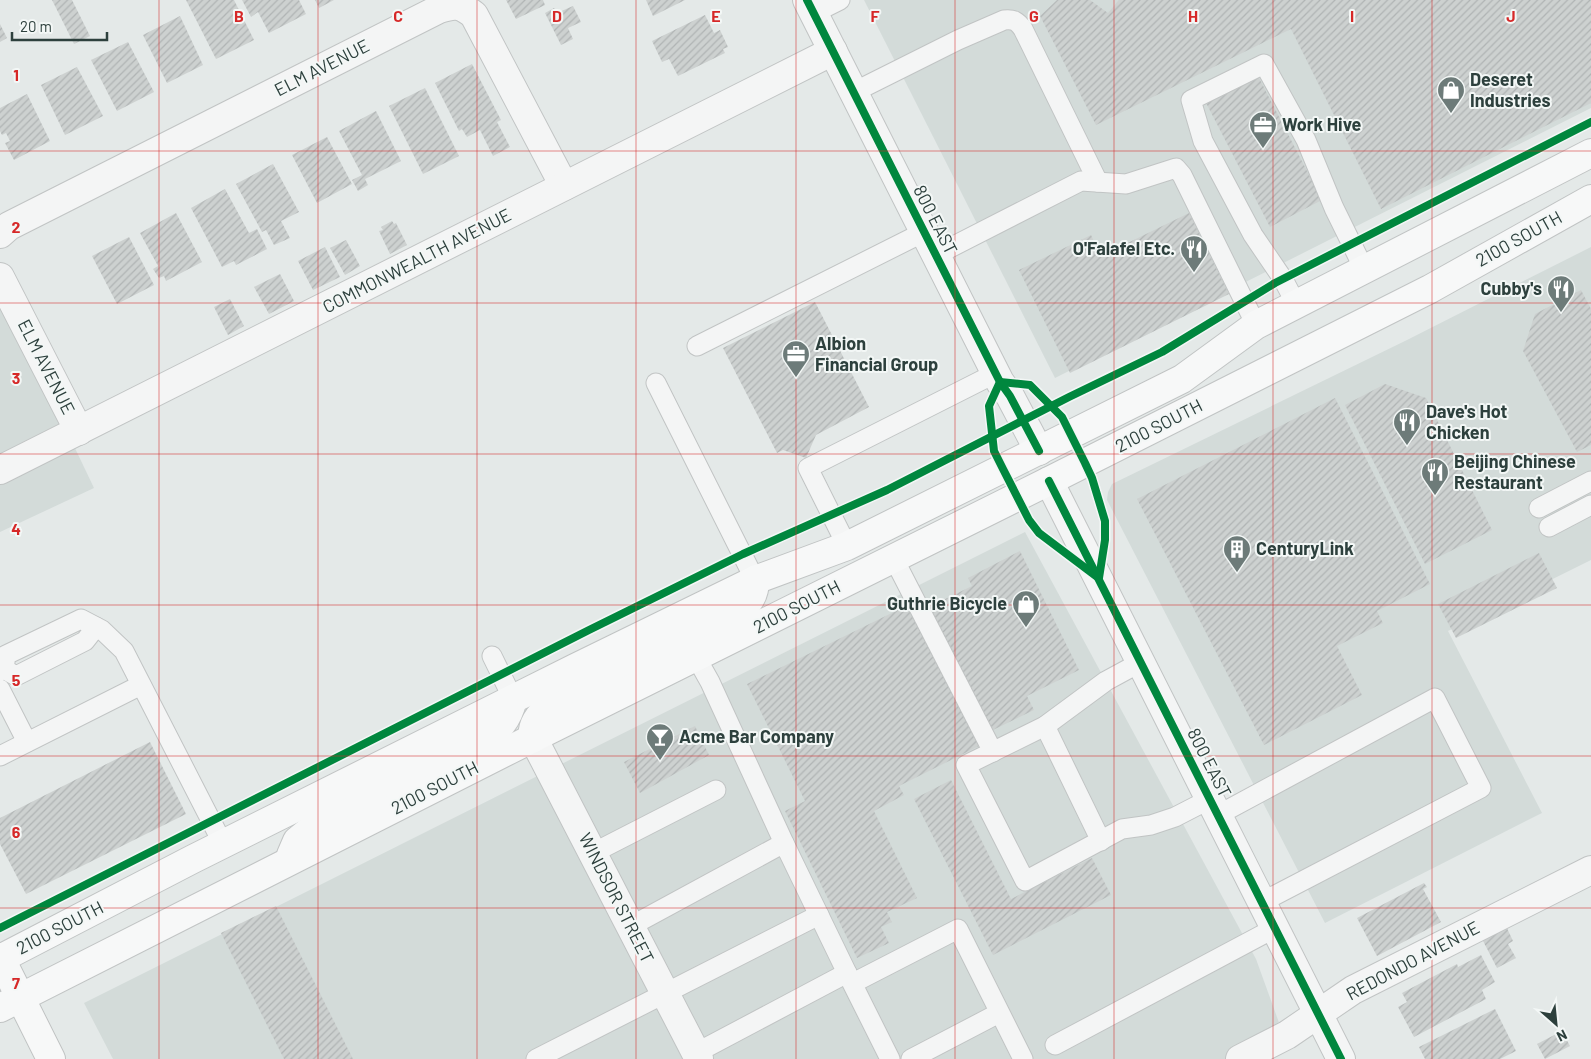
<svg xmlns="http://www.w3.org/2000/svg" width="1591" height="1059" font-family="Barlow,sans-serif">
<defs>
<pattern id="building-hatch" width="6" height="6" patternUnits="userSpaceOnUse" patternTransform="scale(1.25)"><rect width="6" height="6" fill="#cdd1d0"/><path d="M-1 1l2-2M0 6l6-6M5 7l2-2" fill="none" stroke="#b0b4b4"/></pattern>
</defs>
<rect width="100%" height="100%" fill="#e4e9e8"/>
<g fill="#d3dbd9">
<polygon points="864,0 1591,0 1591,108 1055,378"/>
<polygon points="1591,247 1591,560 1448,631 1542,813 1325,923 1107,500 1108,492 1112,484 1407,340"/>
<polygon points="0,291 94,488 0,532"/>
<polygon points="1025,532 1256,959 1286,1042 1255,1059 113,1059 84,1003"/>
</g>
<g fill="url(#building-hatch)">
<polygon points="52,0 72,0 90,36 74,44"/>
<polygon points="186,0 234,0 254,40 216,59"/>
<polygon points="242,0 299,0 306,14 269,33 258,12 251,17"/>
<polygon points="315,0 334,0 319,8"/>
<polygon points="506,0 543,0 545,5 516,19"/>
<polygon points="646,0 685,0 653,16"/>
<polygon points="1057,0 1090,0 1108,13 1119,0 1591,0 1591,103 1381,209 1291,29 1096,125 1040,16"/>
<polygon points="573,6 581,22 568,28 573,39 561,45 545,13 554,8 557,13"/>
<polygon points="705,15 714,33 720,30 728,47 723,49 725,53 678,76 669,59 662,62 652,41"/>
<polygon points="180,16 203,65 167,83 143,35"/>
<polygon points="0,24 7,38 0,42"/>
<polygon points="128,42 154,92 117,111 91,60"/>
<polygon points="472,64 501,120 497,122 510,147 493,156 480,130 467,137 462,129 459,131 435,83"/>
<polygon points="77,67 103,116 65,135 41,85"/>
<polygon points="1256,72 1322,200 1270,227 1204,99"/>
<polygon points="425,88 459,156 423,174 389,106"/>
<polygon points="27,94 50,141 14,160 5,143 10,141 6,133 2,135 0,131 0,108"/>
<polygon points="376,111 401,161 365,179 368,185 358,191 352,180 362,175 339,131"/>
<polygon points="327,137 352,184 317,203 292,155"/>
<polygon points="273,164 299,212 281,221 290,238 274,245 266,230 262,232 236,184"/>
<polygon points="225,189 249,233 257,229 267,249 236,265 234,261 222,267 191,208"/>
<polygon points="176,213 202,262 166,281 164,276 159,278 153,269 158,266 140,233"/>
<polygon points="1189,213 1229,294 1070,373 1019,270 1091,235 1101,256"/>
<polygon points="392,221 394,224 396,223 407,245 390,254 379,231 383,230 381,227"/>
<polygon points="129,237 154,285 117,304 92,256"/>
<polygon points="346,240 360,266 345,275 330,248"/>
<polygon points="325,247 340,277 313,290 298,261"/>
<polygon points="280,274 294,301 269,314 254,287"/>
<polygon points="1581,290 1591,309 1591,445 1577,452 1523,351 1535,314"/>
<polygon points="230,299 244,326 228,335 214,307"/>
<polygon points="815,302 869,407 816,435 806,458 783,450 777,453 723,348"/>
<polygon points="1385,384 1426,398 1492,530 1425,564 1345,405"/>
<polygon points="1335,398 1430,584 1377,611 1383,623 1337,646 1362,695 1264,745 1137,499"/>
<polygon points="1020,551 1079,670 1027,696 1034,710 991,731 929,607 972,586 968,578"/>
<polygon points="1539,553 1557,588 1456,638 1438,604"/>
<polygon points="908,605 979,746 899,786 904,795 874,811 917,898 887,912 892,922 881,927 889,943 857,958 785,811 805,801 747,684"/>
<polygon points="695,726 709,755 640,793 624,762"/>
<polygon points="150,742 186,814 26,894 0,844 0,818"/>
<polygon points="951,780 1011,899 1092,858 1111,895 993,955 914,799"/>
<polygon points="1424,883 1427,887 1423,889 1441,922 1377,956 1357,918"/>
<polygon points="276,906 353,1059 284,1059 221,933"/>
<polygon points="1506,926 1513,941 1508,944 1516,958 1497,968 1482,939"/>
<polygon points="1481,955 1495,982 1482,990 1486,999 1414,1037 1398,1007 1407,1002 1402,993 1457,964 1458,967"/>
<polygon points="1495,1009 1516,1051 1500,1059 1425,1059 1419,1047"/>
<polygon points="1562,1031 1570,1046 1545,1059 1537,1044"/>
</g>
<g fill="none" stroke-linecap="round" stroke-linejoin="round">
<g stroke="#c1c4c4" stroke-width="21">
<g id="lane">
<polyline points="814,13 840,0"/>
<path d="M 854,92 L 958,40 L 1004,20 C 1014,19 1017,21 1023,29 L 1098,182"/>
<polyline points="936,255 1081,181 1126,184 1176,168 1182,175 1256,325"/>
<polyline points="1296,304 1283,279 1253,235 1203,141 1191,100 1264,64 1306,140 1334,208 1364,269"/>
<polyline points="697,346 924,232"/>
<polyline points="656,383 755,580"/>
<polyline points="1539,508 1591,481"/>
<polyline points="1549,527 1591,505"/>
<polyline points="847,546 808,468 996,373"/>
<polyline points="894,559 993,752"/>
<polyline points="492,656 513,699"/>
<polyline points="696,657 710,682 784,843"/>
<polyline points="1141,662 1106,681 1045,726 966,765 1025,881 1122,829 1151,825 1175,817 1210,799"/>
<polyline points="4,669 16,676 85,641 96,627"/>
<polyline points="0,671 4,669 6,655 81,619 102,630 124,651 223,844"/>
<polyline points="0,689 27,742"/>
<polyline points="1045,726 1101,841"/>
<polyline points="0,756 141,685"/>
<polyline points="1218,815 1435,698 1481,788 1262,902"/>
<polyline points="593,853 716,790"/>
<polyline points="631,926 784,843 847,973 696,1053"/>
<polyline points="847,973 890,1059"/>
<polyline points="853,983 958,929 1023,1059"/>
<polyline points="1055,1045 1275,928"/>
<polyline points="536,1059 819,915"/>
<polyline points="911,1059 999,1013"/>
</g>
</g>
<g stroke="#c1c4c4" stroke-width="30">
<g id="street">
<polyline points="807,0 1000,382 1010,396 1039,451"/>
<path d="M 0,234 L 9,226 L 439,9 C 456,4 460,4 474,15 L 564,186"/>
<polyline points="0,277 79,431"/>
<polyline points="0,470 833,51"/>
<polyline points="1049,481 1341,1059"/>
<polyline points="533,738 699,1059"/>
<polyline points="1240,1059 1287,1035 1353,990 1591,870"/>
</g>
</g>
<g stroke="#c1c4c4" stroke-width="30">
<g id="secondary">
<path d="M 533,738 C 531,725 539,715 549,707 L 738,612 C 749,603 755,595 755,580"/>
<path d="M 291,855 L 297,841 L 318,824 L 482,741 C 499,730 508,719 513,699"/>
<polyline points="0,957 51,1059"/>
<polyline points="0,959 193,859 575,668 755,580 847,546 1182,379 1256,325 1591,153"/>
<polyline points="0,1008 533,738 1049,481 1430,289 1591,199"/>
</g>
</g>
<use href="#lane" stroke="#f4f5f5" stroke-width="19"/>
<use href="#street" stroke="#f4f5f5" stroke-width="28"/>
<use href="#secondary" stroke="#f7f8f8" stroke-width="28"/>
<g stroke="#f3f7f6" stroke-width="11">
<g id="cycleway">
<polyline points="807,0 1000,382 1010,396 1039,451"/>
<polyline points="1000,382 1030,385 1062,417 1085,463 1092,478 1105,521 1105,540 1099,578"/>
<polyline points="1000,382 989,406 994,451 1003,469 1029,520 1039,533 1096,576"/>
<polyline points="1049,481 1341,1059"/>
<polyline points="0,928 589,630 743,554 887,490 1069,397 1162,352 1275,283 1591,122"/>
</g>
</g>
<use href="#cycleway" stroke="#00873e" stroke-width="8"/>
</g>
<path fill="none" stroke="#d62828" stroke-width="1" stroke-opacity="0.55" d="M 159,0 L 159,1059M 318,0 L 318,1059M 477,0 L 477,1059M 636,0 L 636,1059M 796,0 L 796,1059M 955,0 L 955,1059M 1114,0 L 1114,1059M 1273,0 L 1273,1059M 1432,0 L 1432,1059M 0,151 L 1591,151M 0,303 L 1591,303M 0,454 L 1591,454M 0,605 L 1591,605M 0,756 L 1591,756M 0,908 L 1591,908"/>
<defs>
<g id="shop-pin" transform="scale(1.4375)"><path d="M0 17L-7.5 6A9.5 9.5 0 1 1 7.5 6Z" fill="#6d7b79" stroke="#f3f7f6"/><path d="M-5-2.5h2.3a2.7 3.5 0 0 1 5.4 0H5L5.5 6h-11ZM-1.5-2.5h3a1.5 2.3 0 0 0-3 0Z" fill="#fff"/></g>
<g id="office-pin" transform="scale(1.4375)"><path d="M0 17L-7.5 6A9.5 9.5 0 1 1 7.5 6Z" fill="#6d7b79" stroke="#f3f7f6"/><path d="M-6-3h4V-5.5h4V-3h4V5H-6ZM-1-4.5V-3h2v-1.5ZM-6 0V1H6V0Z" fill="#fff"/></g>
<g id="restaurant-pin" transform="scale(1.4375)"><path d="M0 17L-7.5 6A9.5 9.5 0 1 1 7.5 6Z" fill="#6d7b79" stroke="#f3f7f6"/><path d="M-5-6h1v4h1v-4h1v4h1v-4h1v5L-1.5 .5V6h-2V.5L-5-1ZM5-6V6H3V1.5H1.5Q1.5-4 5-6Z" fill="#fff"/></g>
<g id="building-pin" transform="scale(1.4375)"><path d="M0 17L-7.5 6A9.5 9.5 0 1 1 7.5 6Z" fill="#6d7b79" stroke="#f3f7f6"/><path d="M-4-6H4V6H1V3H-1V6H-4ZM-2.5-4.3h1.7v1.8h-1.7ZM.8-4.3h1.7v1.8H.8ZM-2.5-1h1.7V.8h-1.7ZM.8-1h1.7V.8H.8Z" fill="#fff"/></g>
<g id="bar-pin" transform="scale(1.4375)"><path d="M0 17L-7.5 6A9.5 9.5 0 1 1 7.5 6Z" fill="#6d7b79" stroke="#f3f7f6"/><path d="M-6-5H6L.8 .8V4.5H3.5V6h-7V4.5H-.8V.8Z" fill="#fff"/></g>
</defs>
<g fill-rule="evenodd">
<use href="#shop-pin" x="1451" y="90"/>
<use href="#office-pin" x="1263" y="125"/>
<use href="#restaurant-pin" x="1194" y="249"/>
<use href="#restaurant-pin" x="1561" y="289"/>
<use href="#office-pin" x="796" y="354"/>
<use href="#restaurant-pin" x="1407" y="422"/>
<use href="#restaurant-pin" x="1435" y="472"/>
<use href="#building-pin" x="1237" y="549"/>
<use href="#shop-pin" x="1026" y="604"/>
<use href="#bar-pin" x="660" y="737"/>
</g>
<g text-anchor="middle" stroke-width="4" stroke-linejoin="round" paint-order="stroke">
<g font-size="18" fill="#2d403d" stroke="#f3f7f6">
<text transform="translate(322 68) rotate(-27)" y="6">ELM AVENUE</text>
<text transform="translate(935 220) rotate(63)" y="6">800 EAST</text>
<text transform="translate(1519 239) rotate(-29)" y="6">2100 SOUTH</text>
<text transform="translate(417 261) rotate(-27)" y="6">COMMONWEALTH AVENUE</text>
<text transform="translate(46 367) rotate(63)" y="6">ELM AVENUE</text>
<text transform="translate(1159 426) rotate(-27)" y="6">2100 SOUTH</text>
<text transform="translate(797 607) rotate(-27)" y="6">2100 SOUTH</text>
<text transform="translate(1209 763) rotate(63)" y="6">800 EAST</text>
<text transform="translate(435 788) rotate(-27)" y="6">2100 SOUTH</text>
<text transform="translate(616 898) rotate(63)" y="6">WINDSOR STREET</text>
<text transform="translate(60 928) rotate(-27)" y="6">2100 SOUTH</text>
<text transform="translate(1413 961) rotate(-28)" y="6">REDONDO AVENUE</text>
</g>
<g font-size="18" font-weight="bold" fill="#2d403d" stroke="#f3f7f6" text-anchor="start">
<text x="1470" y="86">Deseret<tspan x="1470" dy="21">Industries</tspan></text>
<text x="1282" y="131">Work Hive</text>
<text x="1175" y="255" text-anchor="end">O'Falafel Etc.</text>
<text x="1542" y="295" text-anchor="end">Cubby's</text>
<text x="815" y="350">Albion<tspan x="815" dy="21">Financial Group</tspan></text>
<text x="1426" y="418">Dave's Hot<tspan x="1426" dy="21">Chicken</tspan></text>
<text x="1454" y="468">Beijing Chinese<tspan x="1454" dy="21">Restaurant</tspan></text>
<text x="1256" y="555">CenturyLink</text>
<text x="1007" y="610" text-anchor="end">Guthrie Bicycle</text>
<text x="679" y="743">Acme Bar Company</text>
</g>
</g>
<g font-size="16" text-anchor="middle" font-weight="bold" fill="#d62828" stroke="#f3f7f6" stroke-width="4" stroke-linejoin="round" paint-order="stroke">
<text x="239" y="22">B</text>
<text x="398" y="22">C</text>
<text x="557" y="22">D</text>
<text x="716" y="22">E</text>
<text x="875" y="22">F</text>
<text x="1034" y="22">G</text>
<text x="1193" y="22">H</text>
<text x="1352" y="22">I</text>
<text x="1511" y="22">J</text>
<text x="16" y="81">1</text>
<text x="16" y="233">2</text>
<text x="16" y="384">3</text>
<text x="16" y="535">4</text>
<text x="16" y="686">5</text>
<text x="16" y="838">6</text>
<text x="16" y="989">7</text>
</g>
<g transform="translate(1556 1024) rotate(153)" stroke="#f3f7f6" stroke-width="4" paint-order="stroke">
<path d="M0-4L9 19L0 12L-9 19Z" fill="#2d403d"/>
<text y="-8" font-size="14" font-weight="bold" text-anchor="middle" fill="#2d403d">N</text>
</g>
<path d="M12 32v8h95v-8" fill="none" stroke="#2d403d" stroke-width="2.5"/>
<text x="20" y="32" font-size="15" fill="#2d403d" stroke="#f3f7f6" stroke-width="4" paint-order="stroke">20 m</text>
</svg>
